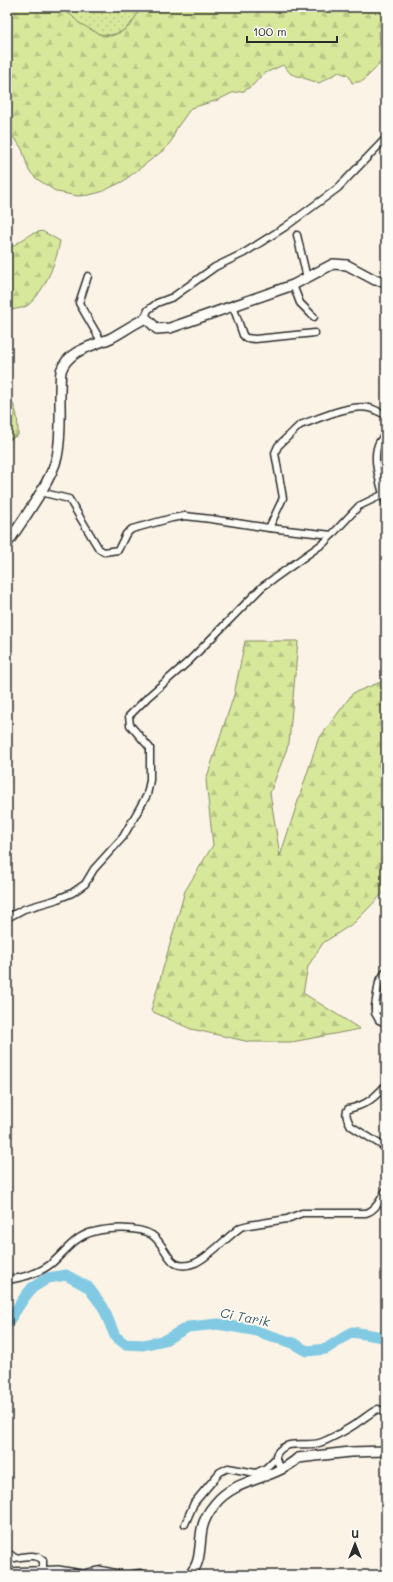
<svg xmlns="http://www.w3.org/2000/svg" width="393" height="1582" font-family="Mali,sans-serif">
<defs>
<pattern id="grass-dots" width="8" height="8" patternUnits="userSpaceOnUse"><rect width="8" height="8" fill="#d7e89b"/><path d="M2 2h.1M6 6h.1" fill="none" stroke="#b9c786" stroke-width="1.8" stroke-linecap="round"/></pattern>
<pattern id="forest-firs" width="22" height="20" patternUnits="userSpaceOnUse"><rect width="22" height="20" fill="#d7e89b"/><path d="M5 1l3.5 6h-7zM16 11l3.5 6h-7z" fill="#b9c786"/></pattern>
</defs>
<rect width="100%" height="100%" fill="#fbf3e6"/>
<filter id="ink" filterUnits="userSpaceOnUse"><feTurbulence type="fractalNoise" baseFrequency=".025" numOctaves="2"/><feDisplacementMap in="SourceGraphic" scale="8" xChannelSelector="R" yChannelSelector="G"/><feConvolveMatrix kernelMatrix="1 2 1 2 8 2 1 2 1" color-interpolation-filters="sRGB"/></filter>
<g filter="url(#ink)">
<path fill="url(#grass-dots)" stroke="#818a63" d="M 60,7 L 141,7 C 128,37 105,44 79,23 C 72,18 67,12 60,7 Z"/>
<g fill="url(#forest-firs)" stroke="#818a63">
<polygon points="7,7 60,7 71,15 79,23 99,34 111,36 121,32 131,25 141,7 386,7 386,26 379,32 380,42 384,45 384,56 379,65 363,81 352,83 349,76 339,72 319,83 291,74 283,65 263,74 253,85 244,91 232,93 218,100 191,108 176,129 172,140 165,149 122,182 101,192 89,195 78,196 57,192 37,179 29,171 22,149 16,140 7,133"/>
<path d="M 42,231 L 60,241 C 57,260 44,293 28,305 C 23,309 13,309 7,311 L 7,250 L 31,234 Z"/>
<path d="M 7,397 C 18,405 18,423 18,435 L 7,441 Z"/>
<polygon points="245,641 298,641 289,743 270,793 280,856 318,740 353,693 386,680 386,766 381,772 386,785 386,890 355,922 323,943 308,966 303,993 360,1029 292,1042 250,1042 191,1029 151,1011 185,891 213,845 206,780 234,695"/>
</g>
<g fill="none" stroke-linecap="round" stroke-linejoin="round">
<polyline stroke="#82cae3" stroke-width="11" points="7,1324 24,1298 32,1288 48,1278 66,1275 88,1287 103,1307 115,1336 125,1344 143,1345 165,1340 188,1327 218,1324 253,1330 293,1343 307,1351 326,1349 352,1332 383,1337 386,1339"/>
<g stroke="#2b2b2b" stroke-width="9">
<g id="street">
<polyline points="297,235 307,278"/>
<polyline points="88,276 79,303 101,341"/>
<polyline points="293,285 300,303 314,317"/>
<polyline points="233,306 243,335 246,338 255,339 315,333"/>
<polyline points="144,319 148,310 157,303 173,297 215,267 244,253 285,227 338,188 386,138"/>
<path d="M 386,435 C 366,448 381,485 386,504"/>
<polyline points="40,492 69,499 99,549 104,552 118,550 126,534 132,529 172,518 185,516 211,519 269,528 332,535"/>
<path d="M 269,528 L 283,498 L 275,453 L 278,446 L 300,425 C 318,419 349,404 369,408 C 375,409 380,413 386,415"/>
<polyline points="7,918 24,909 55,900 72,893 85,884 94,869 123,837 147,795 150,780 150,748 130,725 129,716 149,696 189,661 262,587 325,542 359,506 384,494"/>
<polyline points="386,971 379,982 375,1006 375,1013 379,1020 386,1023"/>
<polyline points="375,1008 386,1011"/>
<path d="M 386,1085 C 374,1098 367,1105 348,1109 C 344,1114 348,1121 351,1126 L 386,1148"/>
<path d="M 7,1280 C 22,1278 40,1273 52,1263 C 65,1252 75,1236 93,1232 C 109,1228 138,1226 152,1235 C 169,1247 167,1274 195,1263 C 208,1258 228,1236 241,1227 L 249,1225 L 287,1219 L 302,1213 L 366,1213 C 376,1210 381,1199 386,1190"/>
<path d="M 281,1468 C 278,1463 273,1458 278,1452 C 289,1439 305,1447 319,1443 C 327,1441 350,1428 357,1423 C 365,1418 370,1413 378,1409 L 386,1412"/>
<polyline points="185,1524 194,1503 220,1472 228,1468 256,1473 266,1468 275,1459"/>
<path d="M 7,1552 L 15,1558 C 24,1557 35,1553 43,1560 L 43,1570"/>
<polyline points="86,1575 86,1573 101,1570 125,1575"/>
<polyline points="128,1575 140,1573"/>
</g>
</g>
<g stroke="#2b2b2b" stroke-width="12">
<g id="secondary">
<path d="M 7,544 C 22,521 51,482 57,457 C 63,429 58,399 61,371 C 68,350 93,346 111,338 C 122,332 132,325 144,319 L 147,319 L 157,329 L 170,328 L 293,285 L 333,264 L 347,265 L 375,280 L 386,281"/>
<polyline points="7,1573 58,1571 82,1575"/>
<path d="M 189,1575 C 202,1564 199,1544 202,1529 C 204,1519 209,1511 215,1504 C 235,1478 274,1480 298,1458 L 350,1452 L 386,1451"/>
</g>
</g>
<use href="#street" stroke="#fdfcf7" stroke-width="6"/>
<use href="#secondary" stroke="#fdfcf7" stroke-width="9"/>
</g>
</g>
<g text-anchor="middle" stroke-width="3.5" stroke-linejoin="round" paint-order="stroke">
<g font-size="13" font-style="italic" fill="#455b62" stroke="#fdfcf7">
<text transform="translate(245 1317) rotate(11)" y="5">Ci Tarik</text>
</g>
</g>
<rect width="393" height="1582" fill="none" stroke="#fdfcf7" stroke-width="24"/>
<rect x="12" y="12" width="369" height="1558" fill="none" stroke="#2b2b2b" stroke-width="1.5" filter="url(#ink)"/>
<g transform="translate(355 1544)" stroke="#fdfcf7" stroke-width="3" paint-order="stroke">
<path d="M0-3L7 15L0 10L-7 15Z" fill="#2b2b2b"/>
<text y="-6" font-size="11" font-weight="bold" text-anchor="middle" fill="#2b2b2b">U</text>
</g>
<path d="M247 36v6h90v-6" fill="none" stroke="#2b2b2b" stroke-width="2"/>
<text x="253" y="36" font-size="12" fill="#2b2b2b" stroke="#fdfcf7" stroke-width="3" paint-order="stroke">100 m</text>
</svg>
